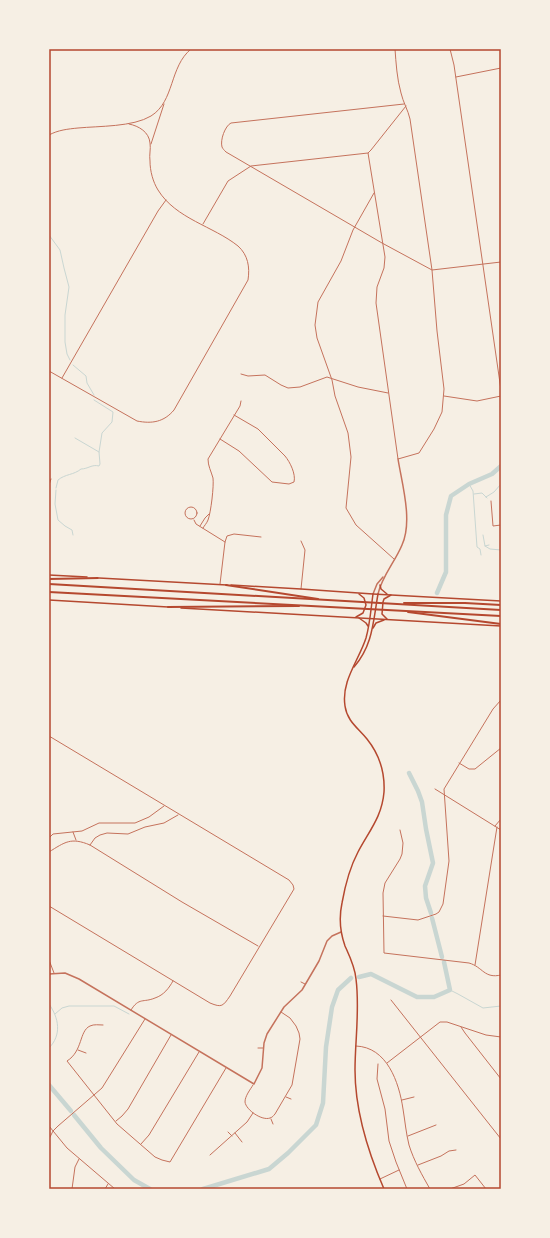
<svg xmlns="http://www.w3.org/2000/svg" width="550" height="1238" font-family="Roboto,sans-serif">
<rect width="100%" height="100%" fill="#f6efe4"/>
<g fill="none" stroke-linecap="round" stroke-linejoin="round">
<g stroke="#c9d6d2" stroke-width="1">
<polyline points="49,235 60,250 64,268 69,287 65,315 65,342 67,354 70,360"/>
<polyline points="73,365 86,376 87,383 94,395"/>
<polyline points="75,438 99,452"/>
<polyline points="469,484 473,491 477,547 480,549 481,555"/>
<path d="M 56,488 L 58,480 C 65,474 74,475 81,469 C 88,469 92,464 99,466 L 100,464 L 99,452 L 102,433 L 112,422 L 113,412 L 94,400"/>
<polyline points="56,490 55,504 58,520 65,526 72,530 73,535"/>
<polyline points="474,494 482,493 487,498"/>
<polyline points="486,497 494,492 501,484"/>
<polyline points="483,535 485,546 490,549 501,550"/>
<polyline points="485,546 489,545"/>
<polyline points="49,621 49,626"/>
<polyline points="450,990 458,994 483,1008 501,1006"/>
<path d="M 49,1004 C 59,1018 62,1035 49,1048"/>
<polyline points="55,1014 62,1008 69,1006 114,1006 129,1014"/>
</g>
<g stroke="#c9d6d2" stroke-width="4.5">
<polyline points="437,593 446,572 446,515 451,496 469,484 492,474 501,466"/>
<polyline points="409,773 418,791 422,802 426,829 433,863 425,886 426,898 431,913"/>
<polyline points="432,918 442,957"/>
<polyline points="359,977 371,974 417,997 434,997 450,990 444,962"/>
<polyline points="49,1085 71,1111"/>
<polyline points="74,1115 101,1148 134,1180 150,1189"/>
<polyline points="203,1189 269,1169 288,1153 316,1125 323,1103 326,1047 332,1007 338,990 351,978"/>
</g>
<g stroke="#c5725c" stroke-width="1">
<path d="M 395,49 C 396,63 397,79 401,93 C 403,102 408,110 410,119 L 432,270 L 437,331 L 444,389 L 442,412 L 434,429 L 419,453 L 398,459 L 376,303 L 377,287 L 384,268 L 385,257 L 368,153 L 371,150 L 406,106"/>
<polyline points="450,49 454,65 501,390"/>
<polyline points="456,77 501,68"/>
<path d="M 404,104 L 231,123 C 225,126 220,140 222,147 C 223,149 224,150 226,152 L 382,243 L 432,270 L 501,262"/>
<path d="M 49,135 C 58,130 68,129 78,128 C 99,126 133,127 151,116 C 175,101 169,67 191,49"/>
<polyline points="151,144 164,104"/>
<polyline points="374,193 353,230 341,261 318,302 315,325 317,338 332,380 335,396 348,433 351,457 346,508 356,525 394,559"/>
<polyline points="203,224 228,181 251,166 368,153"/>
<path d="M 49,371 L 137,421 C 152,424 164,422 174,410 L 248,280 C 250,267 248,255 238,246 C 213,226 176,219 158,190 C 153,182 150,171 150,161 C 149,155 151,149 150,143 C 149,132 139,126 129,124"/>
<polyline points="241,374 248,376 265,375 281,385 288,388 300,387 327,377 358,387 388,393"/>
<polyline points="62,378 158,211 166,200"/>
<polyline points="444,396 477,401 501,396"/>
<path d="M 220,439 L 239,451 L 272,482 L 289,484 L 294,482 C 296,474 290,462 285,456 L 258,429 L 234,415"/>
<polyline points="49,485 51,479"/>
<polyline points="491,501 493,526 501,525"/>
<circle cx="191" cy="513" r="6"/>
<polyline points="194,520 196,524 225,542"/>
<polyline points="200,526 205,518 209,514"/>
<path d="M 203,528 C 204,526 207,523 208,520 C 211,512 214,486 213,478 C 211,471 208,466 208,459 L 240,406 L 241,401"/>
<polyline points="220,584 225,542 227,536 234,534 261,537"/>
<polyline points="301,589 305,550 301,541"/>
<path d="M 49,736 L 289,880 L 293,885 L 294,889 L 230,996 C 223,1006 222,1008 210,1003 L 49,906"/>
<polyline points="459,763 469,769 475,769 501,748"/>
<polyline points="435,789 501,830"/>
<polyline points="495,826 501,819"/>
<path d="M 400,830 L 403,843 L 402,854 L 400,859 L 385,883 L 383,893 L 384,953 L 469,963 C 483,967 484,979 501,975"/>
<polyline points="73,832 76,840"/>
<polyline points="49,838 53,834 82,831 99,823 135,823 149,817 164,806"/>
<polyline points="90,845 95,838 100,835 107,833 128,834 145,827 164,823 178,815"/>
<path d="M 49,852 C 65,842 71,837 90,845 L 182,902 L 258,946"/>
<polyline points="383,916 418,920 436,914 439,912 443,904 449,861 444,789 493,709 501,700"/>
<polyline points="49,960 54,973"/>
<polyline points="475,965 497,827"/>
<polyline points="301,982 305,984"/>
<polyline points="391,1000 501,1139"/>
<path d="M 131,1010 C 139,997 143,1003 155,998 C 164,995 169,988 173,981"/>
<path d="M 103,1025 C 99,1025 94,1024 90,1026 C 79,1031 83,1051 67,1061 L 117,1124 L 155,1157 L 162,1160 L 170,1162 L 226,1068"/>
<polyline points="461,1027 465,1033 501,1079"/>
<path d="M 356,1046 C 387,1047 399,1082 403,1109 C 405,1121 406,1133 409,1145 C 414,1161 422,1175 430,1189"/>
<polyline points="258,1048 263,1048"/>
<polyline points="78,1050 86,1053"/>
<polyline points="387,1063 440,1022 447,1022 486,1035 501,1037"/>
<polyline points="378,1064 377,1079 385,1109 389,1141 396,1162 407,1189"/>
<path d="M 253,1085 C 250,1090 245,1096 245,1102 C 246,1110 262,1121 270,1118 C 273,1117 273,1116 275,1114 L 292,1085 L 300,1039 L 299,1033 L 296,1026 L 290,1018 L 281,1012"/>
<polyline points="286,1097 291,1099"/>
<polyline points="402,1100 414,1097"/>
<polyline points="271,1119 273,1124"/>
<polyline points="116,1121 122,1116 128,1109 171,1035"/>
<polyline points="49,1126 67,1148 115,1189"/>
<polyline points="228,1132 232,1136"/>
<polyline points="235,1133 242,1142"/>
<polyline points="408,1136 436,1125"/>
<polyline points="49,1139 53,1131 58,1126 102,1088 145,1019"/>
<polyline points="141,1144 149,1135 199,1052"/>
<polyline points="210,1155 247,1122 253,1113"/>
<polyline points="418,1165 441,1156 449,1151 456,1150"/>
<polyline points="380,1179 399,1170"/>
<polyline points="72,1189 75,1167 79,1159"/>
<polyline points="105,1189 108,1184"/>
<polyline points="450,1189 464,1184 475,1175 486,1189"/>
</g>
<g stroke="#c5725c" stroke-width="1.5">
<polyline points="373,594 377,584 383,577"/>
<path d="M 378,594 C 382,576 395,562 402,545 C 413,521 402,484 398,459"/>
<polyline points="49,974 65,973 79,979 254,1084 262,1068 264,1043 267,1034 284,1007 302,990 319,961 327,941 332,936 341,932"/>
</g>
<g stroke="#b5482f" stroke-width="1.5">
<polyline points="49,575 87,577"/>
<polyline points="99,578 227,585"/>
<polyline points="231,585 301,589 373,594 501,601"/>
<polyline points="380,585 381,589 387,594"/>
<path d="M 373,594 C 371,608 370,624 366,638 C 359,660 341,681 345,706 C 347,721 358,728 367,739 C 379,754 385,773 384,792 C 382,817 369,831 358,852 C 350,867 345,886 342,903 C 339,917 340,932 345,946 C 350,957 355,967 356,979 C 360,1010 355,1040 355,1070 C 355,1112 368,1152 384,1189"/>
<polyline points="49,600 168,607"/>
<polyline points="181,608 501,626"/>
<polyline points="356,617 363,613 366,605 364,598 359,594"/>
<polyline points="359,618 366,623 368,626"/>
<polyline points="387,619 382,614 383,602 384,599 391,595"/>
<polyline points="373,628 376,623 384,620"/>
<path d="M 354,667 C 373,645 373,622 378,594"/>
</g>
<g stroke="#b5482f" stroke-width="2">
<polyline points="49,579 98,578"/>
<polyline points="49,584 501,610"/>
<polyline points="226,585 318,599"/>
<polyline points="49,592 501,616"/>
<polyline points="404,603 465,603 501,605"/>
<polyline points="168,607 299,606"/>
<polyline points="408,612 501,624"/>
</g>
</g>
<rect width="550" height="1238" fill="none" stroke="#f6efe4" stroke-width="100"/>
<rect x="50" y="50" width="450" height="1138" fill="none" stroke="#b5482f" stroke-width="1.5"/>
</svg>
